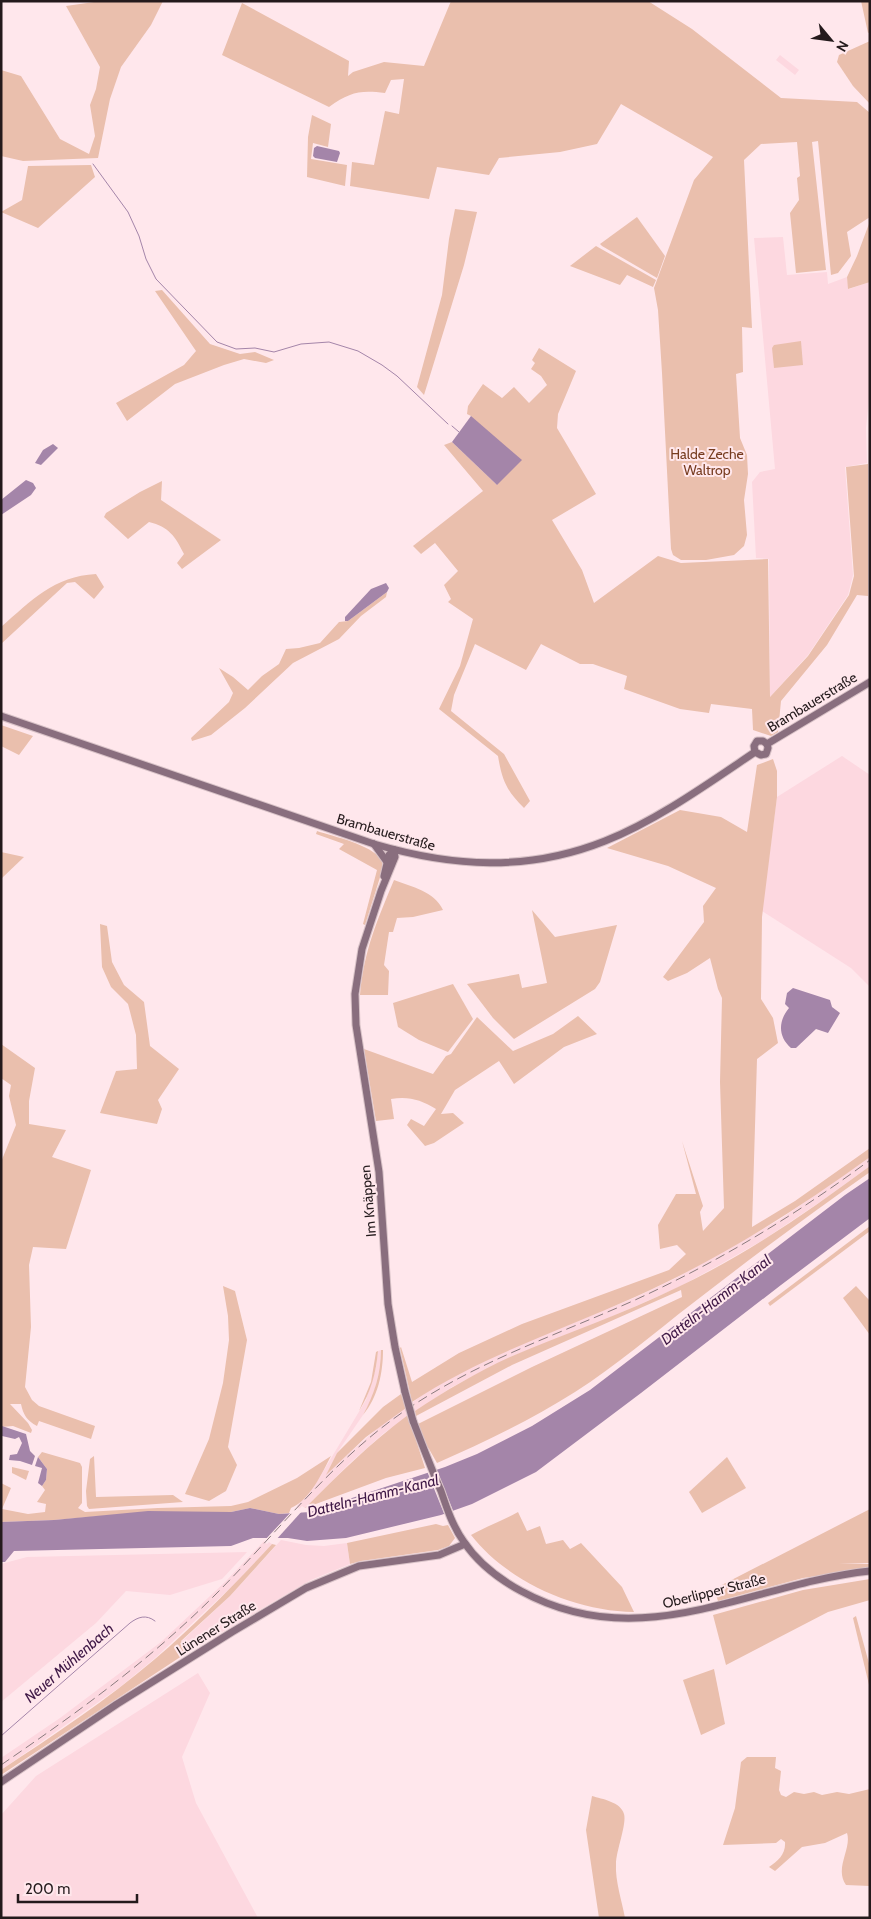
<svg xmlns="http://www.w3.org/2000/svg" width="871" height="1919" font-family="Cabin,sans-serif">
<rect width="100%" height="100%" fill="#ffe7ec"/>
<g fill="#fdd8e0">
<polygon points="780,55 799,70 795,75 776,60"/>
<polygon points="783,237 787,275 827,272 828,284 847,277 849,289 870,282 870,389 866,428 867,463 845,467 853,575 848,595 808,655 770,697 769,559 756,558 752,482 760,472 775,469 754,238"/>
<polygon points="842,756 870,775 870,987 851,968 762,911 777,797"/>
<polygon points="870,1157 870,1166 823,1200 763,1240 721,1264 679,1287 595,1324 510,1357 452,1387 384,1433 350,1463 305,1508 302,1506 299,1509 297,1506 321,1475 366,1400 376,1367 378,1351 381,1350 381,1363 373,1397 363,1415 337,1453 327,1473 379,1427 428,1391 467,1369 507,1350 634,1298 676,1278 779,1220"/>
<polygon points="281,1540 306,1545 324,1546 347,1543 350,1564 311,1580 188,1652 181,1642 230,1596"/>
<polygon points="264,1541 267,1544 269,1542 272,1544 239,1580 154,1659 120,1687 1,1770 1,1758 60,1718 161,1642 226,1581"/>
<polygon points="247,1552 222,1579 170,1595 126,1591 96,1623 1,1702 1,1564 27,1557"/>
<polygon points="198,1673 210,1693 182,1757 196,1803 258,1918 1,1918 1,1815 36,1776"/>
</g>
<g fill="#eabfad">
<polygon points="101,1 163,1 151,25 121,67 110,99 98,158 23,161 1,156 1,70 21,76 60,139 89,154 95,136 90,105 96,89 100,67 66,6"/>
<path d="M 451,1 L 648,1 L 692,29 L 781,98 L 857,102 L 870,113 L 870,217 L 847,232 L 851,256 L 838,273 L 831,275 L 818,141 L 812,142 L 826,270 L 796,273 L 790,213 L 799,200 L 797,178 L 800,176 L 797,142 L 761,144 L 744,160 L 752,328 L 742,327 L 743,372 L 736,374 L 740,438 L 747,455 L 748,474 L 744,500 L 747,535 L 744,546 L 734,555 L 706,560 L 681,560 L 673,555 L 671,549 L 662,373 L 658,310 L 654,288 L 694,180 L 713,157 L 621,104 L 597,144 L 560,152 L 499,158 L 489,175 L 437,167 L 429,199 L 350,186 L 352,162 L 374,165 L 385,111 L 399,114 L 404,79 L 391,80 L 385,93 C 360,90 350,92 329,107 L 222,55 L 242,3 L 349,61 L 348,76 L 353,72 L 384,62 L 424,66 Z"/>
<polygon points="861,1 870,1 870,32 868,33"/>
<polygon points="870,41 870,104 853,86 837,62 839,55"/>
<polygon points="312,115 331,124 328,147 313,143 311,159 347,165 345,186 307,177 308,137"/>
<polygon points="91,165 95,177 38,228 1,212 22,200 28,166"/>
<polygon points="455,209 477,212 464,265 424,395 417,387 442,295 449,239"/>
<polygon points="637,217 665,256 657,278 602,246 600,244"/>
<polygon points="870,221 870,282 848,289 847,277 857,256"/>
<polygon points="596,246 656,280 653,287 627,275 620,285 570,266"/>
<polygon points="162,290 210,344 240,354 255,352 274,360 266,363 244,359 224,365 175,384 127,421 116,403 184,365 196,351 155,291"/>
<polygon points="801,341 803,365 774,368 772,348 774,345"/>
<path d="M 539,348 L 576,371 L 558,414 L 557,428 L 596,494 L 552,520 L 582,570 L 594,603 L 658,556 L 681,563 L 768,559 L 770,697 L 808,656 L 849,595 L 854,576 L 846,467 L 868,464 L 868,596 L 857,595 L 827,645 L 781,701 L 778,732 L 771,736 L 753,730 L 752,709 L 711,704 L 709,713 L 680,709 L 624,689 L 627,676 L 593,664 L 580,664 L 541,644 L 526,670 L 475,644 L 454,695 L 451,711 L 504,754 L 530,801 L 524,808 C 506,790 502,780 498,756 L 439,709 L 460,666 L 473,619 L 448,602 L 451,599 L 444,585 L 458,571 L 435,543 L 421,554 L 413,546 L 483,491 L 444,445 L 452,442 L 497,485 L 471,416 L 467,414 L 468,406 L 483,384 L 502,398 L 514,387 L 529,403 L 547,385 L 541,376 L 531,369 L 535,363 L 532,360 Z"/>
<path d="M 162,481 L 161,500 L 221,540 L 182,569 L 177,563 L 184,554 C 175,536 169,527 149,522 L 128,539 L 104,517 L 106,513 L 140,492 Z"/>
<path d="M 96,574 L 104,587 L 94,599 L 75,582 L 67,583 L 1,644 L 1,627 C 31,601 54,576 96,574 Z"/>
<polygon points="387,592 386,597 361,616 339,639 293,663 245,708 211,735 192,741 191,738 229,702 233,693 219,668 233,677 248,690 262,676 279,664 286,649 299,648 320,643 339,622 348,621"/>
<polygon points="1,725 33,736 19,755 1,746"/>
<path d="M 773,759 L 777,771 L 777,797 L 762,917 L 761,999 L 773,1018 L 778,1043 L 757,1059 L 752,1227 L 795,1201 L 870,1148 L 870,1157 C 795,1211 720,1259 635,1297 C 560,1331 481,1356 412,1402 L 400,1348 L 401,1347 L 412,1382 L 459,1353 L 522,1324 L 669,1270 L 686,1254 L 677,1245 L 660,1249 L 658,1225 L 676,1194 L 696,1194 L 682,1141 L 703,1206 L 700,1212 L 703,1231 L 724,1208 L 720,1082 L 722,998 L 718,989 L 710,958 L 687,973 L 668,981 L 663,977 L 704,922 L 703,906 L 716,888 L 668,866 L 607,848 L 680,810 L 721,817 L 747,832 L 757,765 Z"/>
<path d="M 317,831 C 335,837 370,844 382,860 L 382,871 L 365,925 L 363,924 L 377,870 L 339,849 L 344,844 L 316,834 Z"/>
<polygon points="1,852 24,857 1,879"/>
<path d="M 394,880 C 412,887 434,891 443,910 L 413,917 L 397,918 L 393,932 L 389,932 L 384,965 L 389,971 L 388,995 L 360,995 C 364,950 377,921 394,880 Z"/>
<polygon points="532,910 555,937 617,925 600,982 595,989 514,1039 493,1018 467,984 519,974 522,988 547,983"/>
<polygon points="100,924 107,926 112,962 124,985 144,1002 150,1046 179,1069 158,1100 162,1109 157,1124 100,1113 116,1071 137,1069 136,1035 128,1004 111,987 102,967"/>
<polygon points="453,984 473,1019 448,1052 419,1040 398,1027 393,1003"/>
<path d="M 578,1016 L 597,1034 L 564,1047 L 514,1084 L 499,1061 L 455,1090 L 441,1114 L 453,1113 L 464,1123 L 434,1143 L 425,1146 L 407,1125 L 411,1119 L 424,1126 L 436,1109 C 421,1100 409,1096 391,1099 L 394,1119 L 376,1121 L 364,1049 L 433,1074 L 446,1056 L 451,1054 L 477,1017 L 513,1051 L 553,1034 Z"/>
<path d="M 1,1044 L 35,1068 L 29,1101 L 29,1124 L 66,1130 L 52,1157 L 91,1170 L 66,1249 L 33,1247 L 29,1265 L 31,1327 L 25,1387 L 32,1400 L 39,1406 L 95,1426 L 91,1439 L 39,1421 L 37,1426 C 27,1421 23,1414 21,1404 L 10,1404 L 28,1423 L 32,1430 L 31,1433 L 13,1426 L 1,1427 L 1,1162 L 16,1125 L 9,1096 L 11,1085 L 1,1078 Z"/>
<path d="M 870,1166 L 870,1172 C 810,1214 751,1258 693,1303 C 654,1333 616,1366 575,1392 C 531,1420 484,1442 437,1463 L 429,1449 L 426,1445 L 418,1424 L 532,1367 L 682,1297 L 681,1290 L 512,1365 L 416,1416 L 415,1411 C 445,1391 477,1372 510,1357 C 566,1333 623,1314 678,1287 C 746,1255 809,1211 870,1166 Z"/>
<polygon points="870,1226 870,1231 770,1306 768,1303"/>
<polygon points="223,1286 235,1291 247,1340 228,1447 237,1465 226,1491 209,1501 185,1494 209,1439 223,1383 229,1340 228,1316"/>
<polygon points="856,1286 870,1301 870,1335 843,1298"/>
<path d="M 381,1350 L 383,1350 C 383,1373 378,1397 363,1415 C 374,1395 381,1374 381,1350 Z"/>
<path d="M 378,1351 C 376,1373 371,1392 359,1411 L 371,1382 L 376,1352 Z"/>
<polygon points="401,1394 406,1408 366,1437 326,1475 337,1453 383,1407"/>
<path d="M 408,1415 L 425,1468 L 386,1478 L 305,1508 C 338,1475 370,1443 408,1415 Z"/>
<path d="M 42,1452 L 80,1463 L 82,1467 L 82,1503 L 78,1508 L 85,1512 L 158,1508 L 231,1506 L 248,1502 L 297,1478 L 331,1456 C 322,1473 310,1500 291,1508 L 289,1513 L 279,1514 L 250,1508 L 231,1512 L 150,1512 L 54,1520 L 1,1522 L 1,1483 L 11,1488 L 2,1509 L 28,1514 L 45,1512 L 46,1504 L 37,1502 L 45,1490 L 42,1486 L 46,1480 L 47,1469 L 38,1457 Z"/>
<polygon points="94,1456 96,1497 173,1495 183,1502 89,1509 87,1506 86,1491 90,1459"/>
<polygon points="727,1457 746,1488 702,1513 689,1492"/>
<polygon points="12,1467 29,1471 26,1480 12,1473"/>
<polygon points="870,1509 870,1563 839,1564 870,1564 870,1568 803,1578 718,1601 714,1589"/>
<path d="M 518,1512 L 527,1531 L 540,1526 L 546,1544 L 563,1540 L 570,1549 L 581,1543 L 622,1587 L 634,1612 C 574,1611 508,1582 471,1535 C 487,1526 502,1521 518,1512 Z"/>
<polygon points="436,1524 443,1526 448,1525 455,1538 449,1546 438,1550 361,1561 350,1564 347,1543"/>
<path d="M 272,1544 L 276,1545 L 230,1596 L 181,1641 L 188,1652 L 1,1775 L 1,1770 C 54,1735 107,1700 155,1659 C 197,1623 235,1584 272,1544 Z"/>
<polygon points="870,1579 870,1600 828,1612 726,1665 713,1615 803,1590"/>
<polygon points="856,1616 870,1667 870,1689 853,1618"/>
<polygon points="714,1669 725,1724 701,1735 683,1680"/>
<path d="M 747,1757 L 776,1757 L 775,1768 L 781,1771 L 779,1790 L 781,1795 L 786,1797 L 794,1792 L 804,1794 L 814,1792 L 822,1795 L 837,1792 L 849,1794 L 870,1789 L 870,1886 L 846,1885 C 834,1868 852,1849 847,1833 L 825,1843 L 802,1847 L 775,1871 L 769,1867 C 778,1861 786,1854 785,1842 L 781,1839 L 776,1843 L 723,1845 L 735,1808 L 741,1762 Z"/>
<path d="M 592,1796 C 602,1799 621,1802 624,1814 C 627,1824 616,1851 616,1864 C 615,1881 622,1901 625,1918 L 599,1918 L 586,1830 Z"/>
</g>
<g fill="#a485a9">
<polygon points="317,146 339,151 340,153 337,162 315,158 313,156 314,148"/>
<polygon points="471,416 522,460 497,485 452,442"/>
<polygon points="53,444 58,448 41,465 35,463 43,450"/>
<polygon points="26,480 33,483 36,488 31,495 1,515 1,500"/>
<polygon points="386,583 389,588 387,592 348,621 345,621 345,617 371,589"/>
<path d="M 793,988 L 830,1000 L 832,1007 L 840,1013 L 828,1033 L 816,1029 L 796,1048 L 791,1048 C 778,1037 778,1021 789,1008 L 785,1004 L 787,993 Z"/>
<polygon points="870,1178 870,1218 781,1285 641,1393 536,1472 472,1504 441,1515 346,1538 307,1541 288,1538 253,1538 231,1546 14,1551 5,1562 1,1562 1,1522 54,1520 148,1511 231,1512 250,1508 279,1514 310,1512 445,1467 477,1454 532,1426 590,1390 845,1195"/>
<polygon points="2,1426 26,1434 30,1451 35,1456 32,1465 20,1461 9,1460 10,1455 17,1454 22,1443 19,1437 15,1439 2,1436 1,1440"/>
<polygon points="38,1457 47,1469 46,1480 42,1486 38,1483 42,1468 35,1466"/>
</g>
<g fill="#ffe7ec">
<polygon points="436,1468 454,1513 445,1516 427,1471"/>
<polygon points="303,1510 275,1541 264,1541 292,1511"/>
</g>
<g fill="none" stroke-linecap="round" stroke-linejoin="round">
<g stroke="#a485a9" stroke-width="1">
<polyline points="93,164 128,212 139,236 146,259 156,279 217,342 236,349 255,348 274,352 301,344 329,342 358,351 382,365 397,376 448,424"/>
<polyline points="452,426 459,432"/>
<path d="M 1,1736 L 130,1623 C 138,1617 146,1614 155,1621"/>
</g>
<g stroke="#d8c2c7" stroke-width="9">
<g id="secondary">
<path d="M 1,716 L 374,844 C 453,867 527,872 605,841 C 656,821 709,783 755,752"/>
<polyline points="767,744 870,682"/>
<polyline points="755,752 754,746 757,741 763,741 767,744"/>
<polyline points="755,752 761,755 766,754 768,748 767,744"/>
<polyline points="374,844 387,862"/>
<polyline points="394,850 395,857 381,891 362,949 355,994 356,1025 379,1172 388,1304 395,1347 405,1392"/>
<polyline points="384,876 389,855 394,850"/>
<path d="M 413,1421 C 422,1444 431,1468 441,1491 C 447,1509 453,1527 464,1542 C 478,1563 499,1579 521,1591 C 642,1657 748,1584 870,1571"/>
<polyline points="1,1782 117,1704 232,1632 306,1588 359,1566 439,1555 465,1544"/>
</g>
</g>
<use href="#secondary" stroke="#896e7e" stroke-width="7"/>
<path stroke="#8b7b7e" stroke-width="1" stroke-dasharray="10 5" stroke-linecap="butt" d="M 1,1765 C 77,1713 150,1660 215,1595 C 277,1533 331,1462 403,1412 C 477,1361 555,1336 635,1300 C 718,1262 796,1215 870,1160"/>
<g stroke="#d8c2c7" stroke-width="9" stroke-linecap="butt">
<polyline id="secondary-bridge" points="405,1392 413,1421"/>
</g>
<use href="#secondary-bridge" stroke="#896e7e" stroke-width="7"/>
</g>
<g text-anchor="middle" stroke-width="4" stroke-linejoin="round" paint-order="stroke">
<g font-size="14" fill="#773c20" stroke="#ffe7ec">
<text x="707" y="459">Halde Zeche<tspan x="707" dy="16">Waltrop</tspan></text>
</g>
<g font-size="14" fill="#241a1c" stroke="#ffe7ec">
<text transform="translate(812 702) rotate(-31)" y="5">Brambauerstraße</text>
<text transform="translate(386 832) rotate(16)" y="5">Brambauerstraße</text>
<text transform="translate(368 1201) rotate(-95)" y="5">Im Knäppen</text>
<text transform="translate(714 1591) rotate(-14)" y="5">Oberlipper Straße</text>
<text transform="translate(216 1628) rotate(-32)" y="5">Lünener Straße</text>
</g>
<g font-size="15" font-style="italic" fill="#3f1846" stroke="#ffe7ec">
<text transform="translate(716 1300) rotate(-38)" y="5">Datteln-Hamm-Kanal</text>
<text transform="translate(373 1496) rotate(-14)" y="5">Datteln-Hamm-Kanal</text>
<text transform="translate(69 1663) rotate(-41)" y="5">Neuer Mühlenbach</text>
</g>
</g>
<rect width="871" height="1919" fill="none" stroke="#241a1c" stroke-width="5"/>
<g transform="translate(831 40) rotate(119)" stroke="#ffe7ec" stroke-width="4" paint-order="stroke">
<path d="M0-4L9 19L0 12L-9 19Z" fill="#241a1c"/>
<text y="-8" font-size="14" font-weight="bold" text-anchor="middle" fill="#241a1c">N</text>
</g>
<path d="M18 1894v8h119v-8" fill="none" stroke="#241a1c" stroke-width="2.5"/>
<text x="25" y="1894" font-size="15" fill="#241a1c" stroke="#ffe7ec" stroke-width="4" paint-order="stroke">200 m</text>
</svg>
